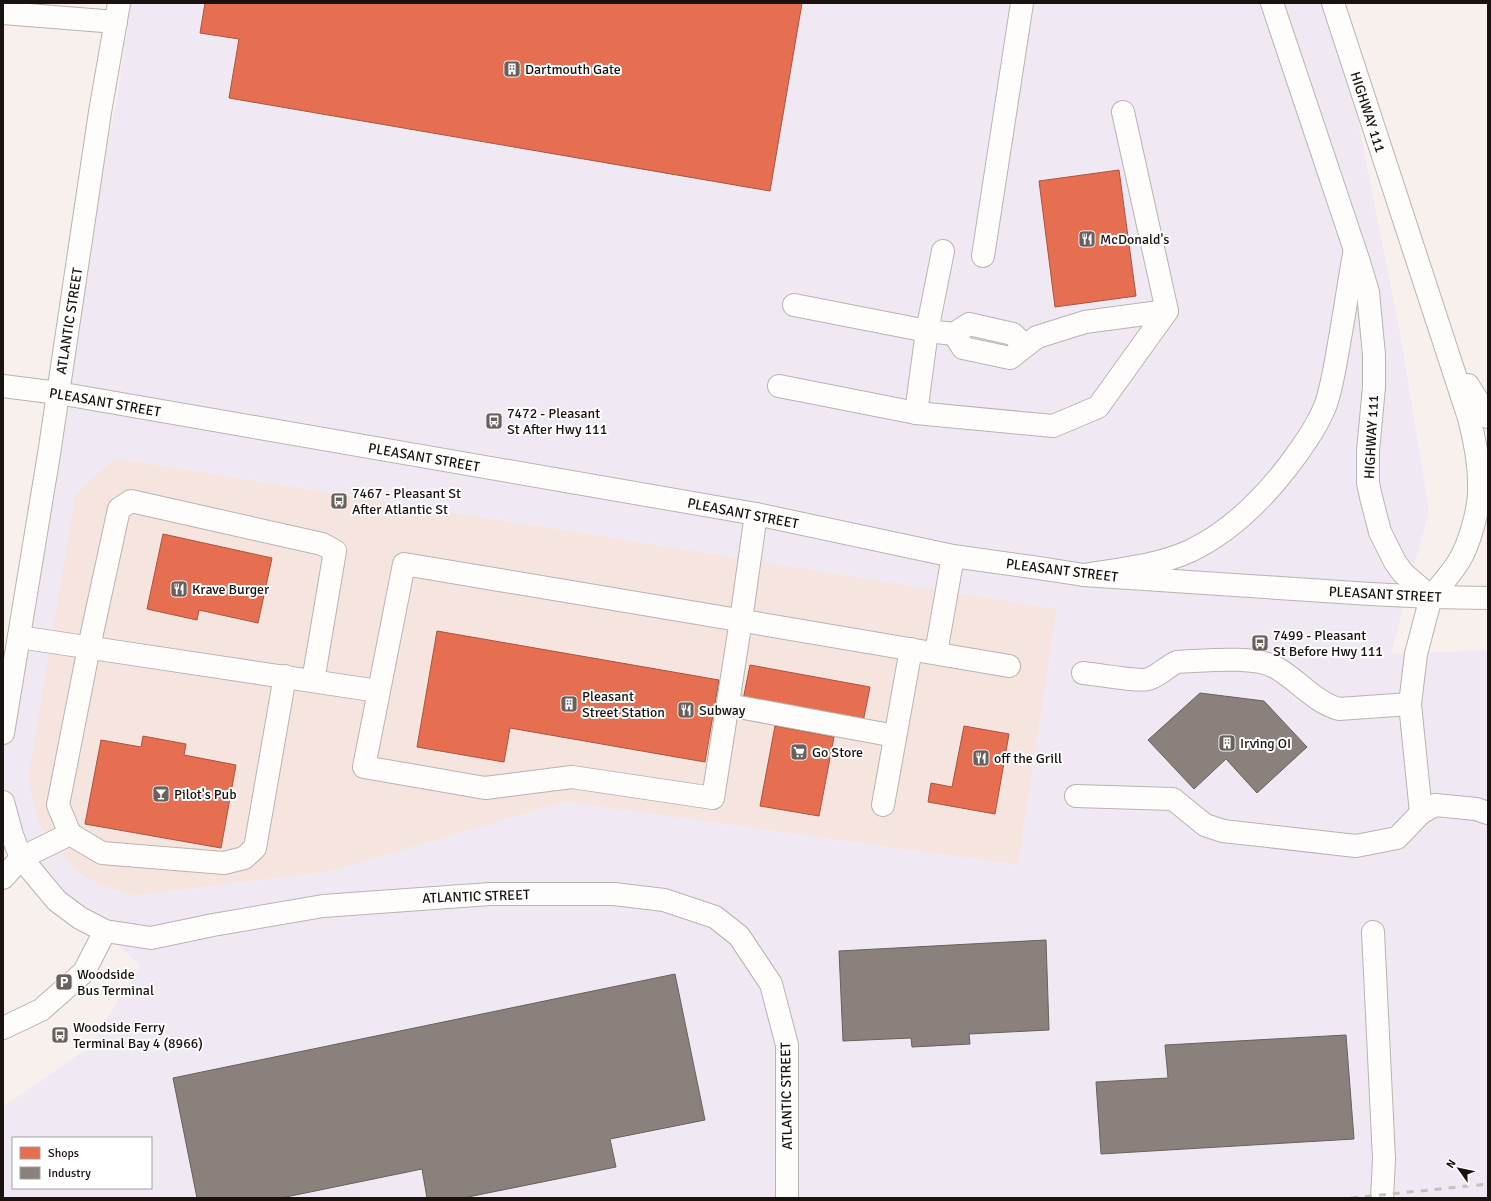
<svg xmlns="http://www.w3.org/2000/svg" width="1491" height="1201" font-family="Signika,sans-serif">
<rect width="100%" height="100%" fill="#f8f0ed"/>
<polygon fill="#f6e4de" points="114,458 1057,609 1018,865 565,802 328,872 133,896 95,883 75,870 38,823 28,777 75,495"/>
<path fill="#f0e9f4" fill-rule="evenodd" d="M 129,3 L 1335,3 L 1401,338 L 1429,511 L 1391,654 L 1488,650 L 1488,1198 L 3,1198 L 3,1107 L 89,1047 L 140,966 L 111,938 L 48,890 L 3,829 L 3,735 L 88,246 L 119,88 ZM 114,458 L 1057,609 L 1018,865 L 565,802 L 328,872 L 133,896 L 95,883 L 75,870 L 38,823 L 28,777 L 75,495 ZM 13,1138 L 151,1138 L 151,1188 L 13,1188 Z"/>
<g fill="#e76f51" stroke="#aa533d">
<polygon points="205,3 802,3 770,191 229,98 239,39 200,33"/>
<polygon points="1119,170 1136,296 1055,307 1039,181"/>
<polygon points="163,534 272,558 258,623 199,610 197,620 147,609"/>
<polygon points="437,631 719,680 705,762 510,728 504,762 417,747"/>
<polygon points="750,665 870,687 863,722 743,700"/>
<polygon points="775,726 834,737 819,816 760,806"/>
<polygon points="964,726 1009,734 995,814 928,802 931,783 952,787"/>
<polygon points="143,736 186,744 184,755 236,765 221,848 85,824 101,740 141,747"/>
</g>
<g fill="#8a817c" stroke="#68605b">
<polygon points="1200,693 1264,701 1307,747 1257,793 1226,759 1194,789 1148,740"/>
<polygon points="1046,940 1049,1030 969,1034 970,1044 912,1047 911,1038 843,1041 839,951"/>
<polygon points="675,974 705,1120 610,1139 616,1167 463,1198 427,1198 422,1169 281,1198 197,1198 173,1078"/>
<polygon points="1346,1035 1354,1139 1101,1154 1096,1082 1168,1078 1165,1045"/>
</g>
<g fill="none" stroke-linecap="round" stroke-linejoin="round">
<g stroke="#bab2af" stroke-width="24">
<g id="minor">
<polyline points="3,13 116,22"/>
<polyline points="983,256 1022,3"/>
<polyline points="794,305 927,331 954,334 969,324 1013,334 1025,346"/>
<polyline points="954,334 963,348 1010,358 1037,337 1085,322 1167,311"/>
<polyline points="779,386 916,413 1053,426 1098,407 1167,311 1123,112"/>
<polyline points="916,413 927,331 943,251"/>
<path d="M 756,514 L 741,620 L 713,798 L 572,777 L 485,788 L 364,767 L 404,564 C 606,598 807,631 1009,666"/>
<polyline points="1431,597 1416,654 1410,704 1421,813 1435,805 1476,809 1488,813"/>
<polyline points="19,637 378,691"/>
<polyline points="936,653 953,556"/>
<path d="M 1083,673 C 1094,674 1140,682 1148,679 C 1159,676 1166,667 1177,662 C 1204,661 1252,655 1275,667 C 1297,679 1314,702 1339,709 L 1410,704"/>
<polyline points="728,705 895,736"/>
<polyline points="3,733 49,454 100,112 119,3"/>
<polyline points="1076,796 1173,799 1205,825 1223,831 1356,846 1397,838 1421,813"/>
<polyline points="3,802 12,835 21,858 57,901 80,918 105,931 151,938 213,925 323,906 490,894 614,894 664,900 715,917 739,936 771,984 787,1045 787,1198"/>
<polyline points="883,805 911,649"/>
<polyline points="70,834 102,853 224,863 244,858 255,848 285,676"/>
<polyline points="3,878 21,858 70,834 58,805 89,647 119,509 131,501 322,544 335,551 313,681"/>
<polyline points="1373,932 1384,1159 1382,1198"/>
<polyline points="3,1028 41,1010 84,972 105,931"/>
</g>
</g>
<g stroke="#bab2af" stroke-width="24">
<polyline id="major" points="3,386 58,393 756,514 953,556 1032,567 1084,575 1370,594 1431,597 1488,598"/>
</g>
<g stroke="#bab2af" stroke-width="24">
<g id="highway">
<path d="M 1272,3 L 1358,259 L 1368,292 L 1374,355 L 1374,387 L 1368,451 L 1368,483 L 1371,497 L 1380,532 L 1395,562 L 1403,573 L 1431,597 C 1440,586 1451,574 1459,561 C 1469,545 1479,510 1479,491 C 1480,467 1475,441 1469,418 L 1333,3"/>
<polyline points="1468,385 1488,417"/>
<path d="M 1084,575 C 1120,569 1157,566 1190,551 C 1232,531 1265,497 1292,461 C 1305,443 1318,425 1326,404 C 1333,383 1336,360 1340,338 C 1345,310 1349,282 1354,254"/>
</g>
</g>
<use href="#minor" stroke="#fefdfc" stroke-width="22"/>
<use href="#major" stroke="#fefdfc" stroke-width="22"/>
<use href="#highway" stroke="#fefdfc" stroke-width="22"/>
<polyline stroke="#c4c2c1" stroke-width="3" stroke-dasharray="7 7" stroke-linecap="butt" points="1351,1198 1488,1184"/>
</g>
<defs>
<g id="building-square" transform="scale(0.9)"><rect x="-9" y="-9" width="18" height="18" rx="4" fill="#68605d" stroke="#fff"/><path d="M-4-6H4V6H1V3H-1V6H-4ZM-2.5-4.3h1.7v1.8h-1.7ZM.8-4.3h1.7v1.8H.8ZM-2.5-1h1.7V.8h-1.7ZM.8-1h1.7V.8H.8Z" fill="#fff"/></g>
<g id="restaurant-square" transform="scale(0.9)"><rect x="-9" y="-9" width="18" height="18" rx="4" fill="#68605d" stroke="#fff"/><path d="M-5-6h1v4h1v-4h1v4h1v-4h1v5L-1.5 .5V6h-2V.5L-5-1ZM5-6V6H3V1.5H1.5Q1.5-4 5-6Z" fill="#fff"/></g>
<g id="bus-square" transform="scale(0.9)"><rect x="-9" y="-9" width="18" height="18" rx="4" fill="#68605d" stroke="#fff"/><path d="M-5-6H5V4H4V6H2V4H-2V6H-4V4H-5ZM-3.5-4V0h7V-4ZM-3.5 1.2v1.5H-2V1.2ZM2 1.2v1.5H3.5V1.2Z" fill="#fff"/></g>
<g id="supermarket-square" transform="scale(0.9)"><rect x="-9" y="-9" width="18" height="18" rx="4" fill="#68605d" stroke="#fff"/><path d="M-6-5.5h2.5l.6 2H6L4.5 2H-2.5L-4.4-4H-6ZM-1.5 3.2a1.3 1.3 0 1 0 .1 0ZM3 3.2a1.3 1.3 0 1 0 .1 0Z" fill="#fff"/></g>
<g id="bar-square" transform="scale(0.9)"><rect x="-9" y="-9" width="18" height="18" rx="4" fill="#68605d" stroke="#fff"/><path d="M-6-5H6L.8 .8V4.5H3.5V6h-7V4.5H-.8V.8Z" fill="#fff"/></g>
<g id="parking-square" transform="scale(0.9)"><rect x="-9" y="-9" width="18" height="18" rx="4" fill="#68605d" stroke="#fff"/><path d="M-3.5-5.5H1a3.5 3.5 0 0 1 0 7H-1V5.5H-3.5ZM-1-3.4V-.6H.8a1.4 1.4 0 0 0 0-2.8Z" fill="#fff"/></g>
</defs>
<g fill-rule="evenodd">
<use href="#building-square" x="512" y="69"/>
<use href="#restaurant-square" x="1087" y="239"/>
<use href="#bus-square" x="494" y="421"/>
<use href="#bus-square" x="339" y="501"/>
<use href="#restaurant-square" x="179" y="589"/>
<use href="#bus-square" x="1260" y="643"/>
<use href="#building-square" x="569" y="704"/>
<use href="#restaurant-square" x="686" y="710"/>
<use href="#building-square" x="1227" y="743"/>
<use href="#supermarket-square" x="799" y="752"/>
<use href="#restaurant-square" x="981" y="758"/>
<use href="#bar-square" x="161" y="794"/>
<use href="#parking-square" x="64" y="982"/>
<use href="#bus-square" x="60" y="1035"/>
</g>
<g text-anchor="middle" stroke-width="4" stroke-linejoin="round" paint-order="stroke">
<g font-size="14" fill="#1a120f" stroke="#fff" text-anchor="start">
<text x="525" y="74">Dartmouth Gate</text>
<text x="1100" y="244">McDonald's</text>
<text x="507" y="418">7472 - Pleasant<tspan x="507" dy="16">St After Hwy 111</tspan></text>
<text x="352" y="498">7467 - Pleasant St<tspan x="352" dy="16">After Atlantic St</tspan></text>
<text x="192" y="594">Krave Burger</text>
<text x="1273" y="640">7499 - Pleasant<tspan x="1273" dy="16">St Before Hwy 111</tspan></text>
<text x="582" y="701">Pleasant<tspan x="582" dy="16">Street Station</tspan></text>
<text x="699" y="715">Subway</text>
<text x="1240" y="748">Irving OI</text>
<text x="812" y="757">Go Store</text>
<text x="994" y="763">off the Grill</text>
<text x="174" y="799">Pilot's Pub</text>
<text x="77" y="979">Woodside<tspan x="77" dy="16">Bus Terminal</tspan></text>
<text x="73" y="1032">Woodside Ferry<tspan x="73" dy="16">Terminal Bay 4 (8966)</tspan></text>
</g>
<g font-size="14" fill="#1a120f" stroke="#fff">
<text transform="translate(1368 112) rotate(72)" y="5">HIGHWAY 111</text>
<text transform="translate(69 321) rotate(-81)" y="5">ATLANTIC STREET</text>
<text transform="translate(105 402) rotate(10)" y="5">PLEASANT STREET</text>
<text transform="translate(1371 437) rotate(-87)" y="5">HIGHWAY 111</text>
<text transform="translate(424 457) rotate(10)" y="5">PLEASANT STREET</text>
<text transform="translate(743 513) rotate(11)" y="5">PLEASANT STREET</text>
<text transform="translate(1062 570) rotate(7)" y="5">PLEASANT STREET</text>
<text transform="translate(1385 594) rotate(3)" y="5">PLEASANT STREET</text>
<text transform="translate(476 896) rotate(-2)" y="5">ATLANTIC STREET</text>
<text transform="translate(786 1096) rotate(-91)" y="5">ATLANTIC STREET</text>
</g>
</g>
<rect width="1491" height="1201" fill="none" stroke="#1a120f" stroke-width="8"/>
<rect x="12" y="1137" width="140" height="52" fill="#ffffff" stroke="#a3a09f"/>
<rect x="20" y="1147" width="20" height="12" fill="#e76f51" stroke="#a3a09f"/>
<text x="48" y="1157" font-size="12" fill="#1a120f">Shops</text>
<rect x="20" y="1167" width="20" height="12" fill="#8a817c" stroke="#a3a09f"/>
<text x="48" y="1177" font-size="12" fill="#1a120f">Industry</text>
<g transform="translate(1459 1169) rotate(303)" stroke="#ffffff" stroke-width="3" paint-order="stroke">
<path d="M0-3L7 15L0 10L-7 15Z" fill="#1a120f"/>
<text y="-6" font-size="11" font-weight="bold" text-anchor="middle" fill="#1a120f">N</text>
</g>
</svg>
